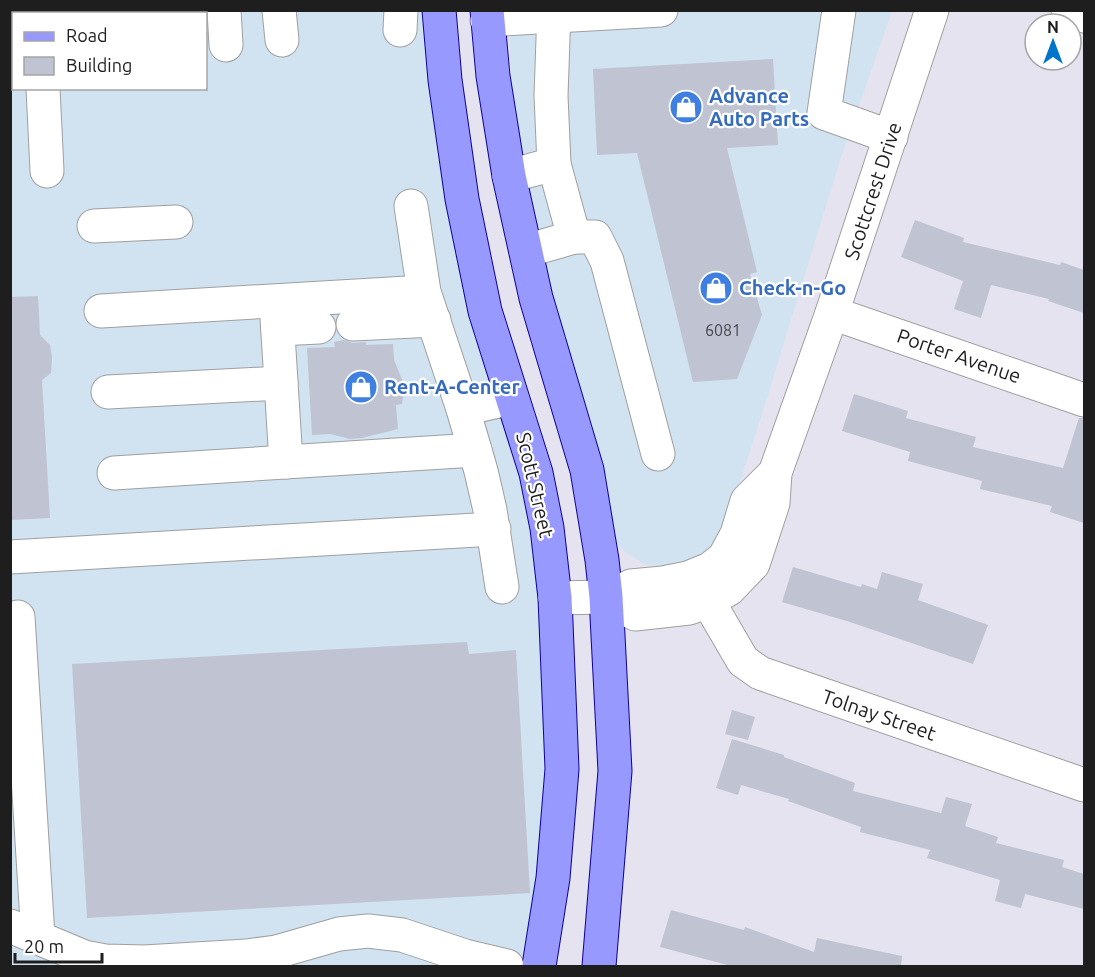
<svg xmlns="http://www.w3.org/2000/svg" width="1095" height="977" font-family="Ubuntu,sans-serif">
<rect width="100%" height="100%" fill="#e4e3ef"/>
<g fill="#d1e2f1" fill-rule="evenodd">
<path d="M 10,11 L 426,11 L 430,75 L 439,161 L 461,272 L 528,508 L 544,583 L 551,797 L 528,966 L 11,966 ZM 14,14 L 206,14 L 206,88 L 14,88 Z"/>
<polygon points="508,11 892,11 841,157 762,414 731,509 716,543 691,561 669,568 644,564 624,551 614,540 591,420 547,288 513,108"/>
</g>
<g fill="#c0c3d2">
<polygon points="773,59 778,145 727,148 757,272 750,274 762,315 737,379 693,382 637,153 597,155 593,69"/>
<polygon points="915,220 964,238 963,242 1060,265 1061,262 1084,270 1084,313 1048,301 1049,299 991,285 981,318 954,309 963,281 901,257"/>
<polygon points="38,296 40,335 50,345 52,358 51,373 42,380 50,518 10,520 10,297"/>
<polygon points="344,340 353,343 366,342 366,345 393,344 394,360 403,382 404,391 402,404 396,405 398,429 362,438 350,439 330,434 312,435 307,348 335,347 334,342"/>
<polygon points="854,394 908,411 906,418 976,437 973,447 1063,468 1079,418 1084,418 1084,523 1050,512 1052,506 980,489 982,481 908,461 910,452 842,431"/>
<polygon points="793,567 861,587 862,584 877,589 882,572 923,584 918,600 988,625 973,664 850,622 782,602"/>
<polygon points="467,642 469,654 516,650 530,893 87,918 72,664"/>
<polygon points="732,710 755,717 748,740 725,734"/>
<polygon points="732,739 784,755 784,757 855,783 853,791 941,813 946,797 972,804 965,826 998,837 996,843 1064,860 1062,867 1084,874 1084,909 1025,894 1021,908 995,901 1000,880 927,858 930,850 860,832 861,827 788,801 789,799 741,785 738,795 716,788"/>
<polygon points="671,910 744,930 745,927 814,952 817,938 902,956 901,966 731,966 660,947"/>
</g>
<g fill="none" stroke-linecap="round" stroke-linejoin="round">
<g stroke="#9f9f9f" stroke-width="35">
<g id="minor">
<polyline points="38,10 38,14"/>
<polyline points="224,10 226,45"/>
<polyline points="279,10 282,40"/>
<polyline points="554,10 551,96 554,164"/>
<polyline points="839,10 824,113 891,137"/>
<polyline points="1068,10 1084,16"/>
<polyline points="110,14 111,10"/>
<polyline points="487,20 661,10"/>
<polyline points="400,30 401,10"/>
<polyline points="43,88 47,171"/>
<polyline points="509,176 554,164 574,237"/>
<polyline points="411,206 424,292 463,409 481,471 490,510 502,587"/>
<polyline points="94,226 176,222"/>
<polyline points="526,251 574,237 595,237 607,261 658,454"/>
<polyline points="276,302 286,462"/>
<polyline points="101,311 424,292"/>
<polyline points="832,313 1084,400"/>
<polyline points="353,324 434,320"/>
<polyline points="278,329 319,327"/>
<polyline points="108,392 281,383"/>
<polyline points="463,409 512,398"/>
<polyline points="114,473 475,450"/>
<polyline points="10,557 494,529"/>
<polyline points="606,597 635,614 689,608 708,601 729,589 753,564 773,503 775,473 832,313 932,10"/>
<polyline points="555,598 606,597 631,586 663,583 688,578 710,569 724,558 737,534 747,501 775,473"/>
<polyline points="708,601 743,661 760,673 1084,785"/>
<polyline points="18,617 38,937"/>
<polyline points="10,926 84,957 105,961 144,962 247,956 276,952 339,934 368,931 402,935 465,956 507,966"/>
</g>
</g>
<g stroke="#0e0097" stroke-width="35">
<g id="major">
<polyline points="439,10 445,80 462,199 485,311 536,473 547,528 555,598 562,769 553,878 539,966"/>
<polyline points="487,10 493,76 509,176 536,298 587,470 602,560 606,597 615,771 599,966"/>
</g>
</g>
<use href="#minor" stroke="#fff" stroke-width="33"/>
<use href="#major" stroke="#9899ff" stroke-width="33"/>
</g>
<defs>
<g id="shop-disc" transform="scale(1.725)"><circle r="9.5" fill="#3f7fe0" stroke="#fff"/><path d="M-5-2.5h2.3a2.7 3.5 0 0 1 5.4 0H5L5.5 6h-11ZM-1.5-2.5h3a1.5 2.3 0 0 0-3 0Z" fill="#fff"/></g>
</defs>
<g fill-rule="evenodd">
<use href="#shop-disc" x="686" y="107"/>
<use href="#shop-disc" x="716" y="288"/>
<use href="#shop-disc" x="361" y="387"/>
</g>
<g text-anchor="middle" stroke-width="4.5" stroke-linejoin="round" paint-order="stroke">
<g font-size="16" fill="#46474b">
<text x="723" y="336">6081</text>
</g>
<g font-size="20" font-weight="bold" fill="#366cbe" stroke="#fff" text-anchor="start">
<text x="709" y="103">Advance<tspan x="709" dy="23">Auto Parts</tspan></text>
<text x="739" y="295">Check-n-Go</text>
<text x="384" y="394">Rent-A-Center</text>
</g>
<g font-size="20" fill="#1e1e1e" stroke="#fff">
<text transform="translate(873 191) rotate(-72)" y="7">Scottcrest Drive</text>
<text transform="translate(959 356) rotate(19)" y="7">Porter Avenue</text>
<text transform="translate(535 485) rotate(77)" y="7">Scott Street</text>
<text transform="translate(879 715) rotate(19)" y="7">Tolnay Street</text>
</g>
</g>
<rect width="1095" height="977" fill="none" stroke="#1e1e1e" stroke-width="24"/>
<rect x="12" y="12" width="195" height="78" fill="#ffffff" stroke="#a5a5a5" stroke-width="1.5"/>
<rect x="24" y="32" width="30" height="9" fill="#9899ff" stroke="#a5a5a5" stroke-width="1.5"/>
<text x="66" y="42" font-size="18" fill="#1e1e1e">Road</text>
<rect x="24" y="57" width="30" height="18" fill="#c0c3d2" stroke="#a5a5a5" stroke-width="1.5"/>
<text x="66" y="72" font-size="18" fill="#1e1e1e">Building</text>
<g transform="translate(1053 42)"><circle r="28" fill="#ffffff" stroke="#a5a5a5" stroke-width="1.5"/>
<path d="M0-4.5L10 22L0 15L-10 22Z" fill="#0075cb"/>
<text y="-9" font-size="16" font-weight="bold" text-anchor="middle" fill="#1e1e1e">N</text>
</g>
<path d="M15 953v9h87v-9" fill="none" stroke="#1e1e1e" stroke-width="3"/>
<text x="24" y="953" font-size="18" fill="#1e1e1e" stroke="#ffffff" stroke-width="4.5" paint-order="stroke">20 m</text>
</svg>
